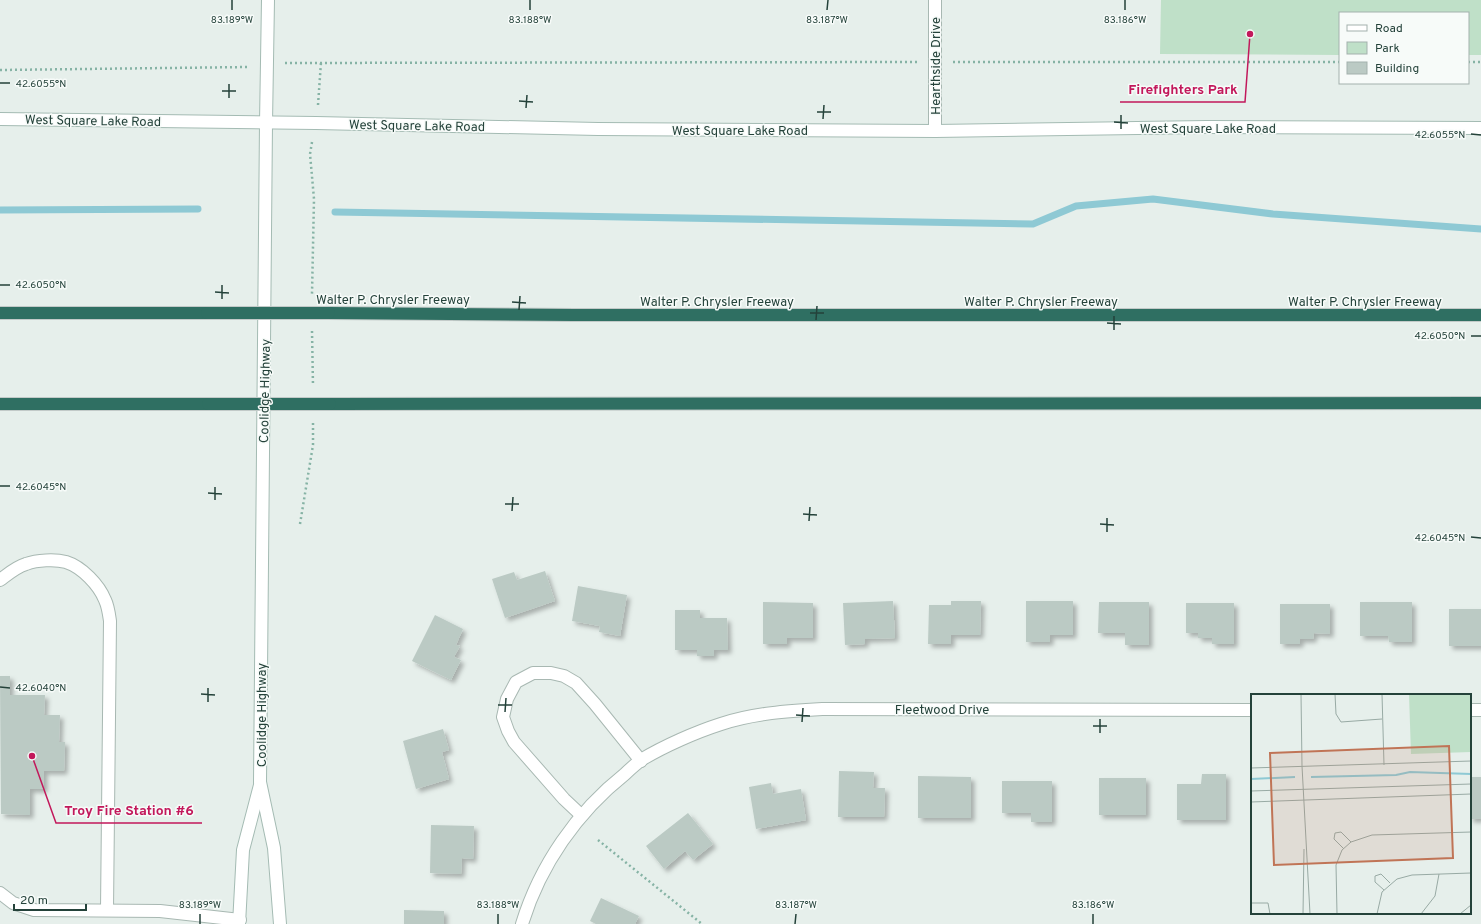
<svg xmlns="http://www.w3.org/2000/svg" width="1481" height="924" font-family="Overpass,sans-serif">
<defs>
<filter id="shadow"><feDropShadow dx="3.5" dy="3.5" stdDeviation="2" flood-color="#0004"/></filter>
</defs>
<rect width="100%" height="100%" fill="#e6efeb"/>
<polygon fill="#bfe0c8" points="1161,0 1481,0 1481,55 1468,55 1468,13 1340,13 1340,55 1160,54"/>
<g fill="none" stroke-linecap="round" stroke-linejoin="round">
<g stroke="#8ec9d4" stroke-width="7">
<polyline points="0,210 198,209"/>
<polyline points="335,212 1033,224 1076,206 1153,199 1273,214 1481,229"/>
</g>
</g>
<g fill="#bbcac4" filter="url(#shadow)">
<polygon points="545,571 555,601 505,618 492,579 514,572 517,580"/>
<polygon points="578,586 627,595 620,636 599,632 600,626 572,621"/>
<polygon points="893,601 895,638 865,639 865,644 845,645 843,603"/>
<polygon points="951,601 981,601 980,635 951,635 951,644 928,644 929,605 951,605"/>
<polygon points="1026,601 1073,601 1073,635 1050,635 1050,642 1026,642"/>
<polygon points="763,602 813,603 813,638 787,638 787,644 763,644"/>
<polygon points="1099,602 1149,602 1149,645 1125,645 1125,633 1098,633"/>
<polygon points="1360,602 1412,602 1412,642 1389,642 1388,636 1360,636"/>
<polygon points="1186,603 1234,603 1234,644 1212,644 1212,638 1198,638 1198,633 1186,633"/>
<polygon points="1280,604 1330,604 1330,634 1314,633 1313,639 1300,639 1300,644 1280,644"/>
<rect x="1449" y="609" width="32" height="37"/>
<polygon points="675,610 700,610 700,618 727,618 728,650 714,650 714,656 697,656 697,650 675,650"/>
<polygon points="435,615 463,629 456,645 460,646 454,657 461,660 451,680 412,661"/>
<polygon points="0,676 10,676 10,695 45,695 44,715 60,715 59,742 65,742 64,771 44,771 44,789 30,789 30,815 1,814"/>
<polygon points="443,729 449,750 442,752 449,779 416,789 403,741"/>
<polygon points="839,771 874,772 873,788 885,788 884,817 838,817"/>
<polygon points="1202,774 1226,774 1226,820 1177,820 1177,784 1201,784"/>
<polygon points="918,776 971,777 971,818 918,818"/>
<rect x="1470" y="777" width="11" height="42"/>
<rect x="1099" y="778" width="47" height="37"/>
<polygon points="1002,781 1052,781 1052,822 1031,822 1031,813 1002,813"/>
<polygon points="771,783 773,794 801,789 806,820 756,829 749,787"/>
<polygon points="688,813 713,844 693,860 685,851 664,869 646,846"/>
<polygon points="431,825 474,826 473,859 462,858 461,874 430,873"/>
<polygon points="601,898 639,916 635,924 596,924 590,921"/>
<polygon points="404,910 444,911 444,924 404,924"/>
</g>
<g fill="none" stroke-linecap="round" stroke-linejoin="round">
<g stroke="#a8b8b2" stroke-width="14">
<g id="lane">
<path d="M 0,580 C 8,574 16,567 26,564 C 37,560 55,559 66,562 C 82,567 99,585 105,600 C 108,606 109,614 110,621 L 107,910"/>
<polyline points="0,893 13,903 34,910 160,911 240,920"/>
</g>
</g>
<g stroke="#a8b8b2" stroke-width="14">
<g id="street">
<polyline points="935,131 935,0"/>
<polyline points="1470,710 1481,710"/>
<polyline points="581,815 564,799 514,742 508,731 503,717 507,699 516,682 533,673 551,673 564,676 576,683 595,704 641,761"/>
<path d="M 522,924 C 540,865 577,812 625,774 C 630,769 636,764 641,760 C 664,746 696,732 721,724 C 754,713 789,711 823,709 L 1252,710"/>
</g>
</g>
<g stroke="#a4bbb3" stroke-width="14">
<g id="secondary">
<polyline points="268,0 266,123 260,782 274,848 280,924"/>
<polyline points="0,119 316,123 598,129 935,131 1207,127 1481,128"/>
<polyline points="239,924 243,850 260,785"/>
</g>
</g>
<g stroke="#c2cac8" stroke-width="14">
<g id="highway">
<polyline points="0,313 207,313"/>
<polyline points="329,313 575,315 1481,315"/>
<polyline points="0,404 208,404"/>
<polyline points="330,404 1481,403"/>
</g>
</g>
<g stroke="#86b3a5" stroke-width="2.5" stroke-dasharray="2 3" stroke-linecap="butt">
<polyline points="953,62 1340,62"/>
<polyline points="1468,62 1481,62"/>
<polyline points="285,63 918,62"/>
<polyline points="0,70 250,67"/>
<polyline points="318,105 321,62"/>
<polyline points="312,142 310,154 314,199 312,294"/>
<polyline points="312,331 313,386"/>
<polyline points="300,524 313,445 313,421"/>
<polyline points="598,840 702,924"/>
</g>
<use href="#lane" stroke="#fff" stroke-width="12"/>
<use href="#street" stroke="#fff" stroke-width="12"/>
<use href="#secondary" stroke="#fff" stroke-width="12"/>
<use href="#highway" stroke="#2f6f62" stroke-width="12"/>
<g stroke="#c2cac8" stroke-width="14" stroke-linecap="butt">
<g id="highway-bridge">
<polyline points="207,313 329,313"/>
<polyline points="208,404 330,404"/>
</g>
</g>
<use href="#highway-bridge" stroke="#2f6f62" stroke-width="12"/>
</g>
<path fill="none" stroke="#24423a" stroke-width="1.5" d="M 232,10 L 232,0M 530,10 L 530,0M 827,10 L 828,0M 1125,10 L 1125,0M 0,83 L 10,83M 222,91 L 236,91M 229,98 L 229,84M 519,101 L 533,102M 526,108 L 527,95M 817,112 L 831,112M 823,119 L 824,105M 1114,122 L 1128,123M 1121,129 L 1121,115M 1471,134 L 1481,135M 0,285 L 10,285M 215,292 L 229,293M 222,299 L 222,285M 512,302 L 526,303M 519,310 L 520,296M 810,313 L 824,313M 816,320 L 817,306M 1107,323 L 1121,324M 1114,330 L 1114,316M 1471,336 L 1481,336M 0,486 L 10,486M 208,493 L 222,494M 215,500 L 215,487M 505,504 L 519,504M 512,511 L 513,497M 803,514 L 817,515M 809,521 L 810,507M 1100,524 L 1114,525M 1107,532 L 1107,518M 1471,537 L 1481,538M 0,687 L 10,688M 201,694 L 215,695M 208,702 L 208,688M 498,705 L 512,705M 505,712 L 506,698M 796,715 L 810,716M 802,722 L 803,708M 1093,726 L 1107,726M 1100,733 L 1100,719M 200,924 L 200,914M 498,924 L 498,914M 795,924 L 796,914M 1093,924 L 1093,914"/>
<g text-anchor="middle" stroke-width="3" stroke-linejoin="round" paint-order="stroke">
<g font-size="13" fill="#24423a" stroke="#f7fbf9">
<text transform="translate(935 66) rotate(-90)" y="5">Hearthside Drive</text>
<text transform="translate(93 120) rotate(1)" y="5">West Square Lake Road</text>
<text transform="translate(417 125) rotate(1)" y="5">West Square Lake Road</text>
<text x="1208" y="133">West Square Lake Road</text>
<text x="740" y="135">West Square Lake Road</text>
<text x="393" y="304">Walter P. Chrysler Freeway</text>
<text x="717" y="306">Walter P. Chrysler Freeway</text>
<text x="1041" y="306">Walter P. Chrysler Freeway</text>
<text x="1365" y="306">Walter P. Chrysler Freeway</text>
<text transform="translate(264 391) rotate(-89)" y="5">Coolidge Highway</text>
<text x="942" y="714">Fleetwood Drive</text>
<text transform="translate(261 715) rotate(-90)" y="5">Coolidge Highway</text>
</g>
</g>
<g transform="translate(1251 694)">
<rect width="220" height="220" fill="#e6efeb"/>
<path d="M 158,0 L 220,0 L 220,58 L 160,60 Z" fill="#bfe0c8"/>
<path fill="none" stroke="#8ec9d4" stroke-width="2" d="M 60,83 L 145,81 L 159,78 L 220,80M 0,85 L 44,83"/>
<path fill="none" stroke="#98aaa4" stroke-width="1" d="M 50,0 L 51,72M 84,0 L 85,20 L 90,28 L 131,25M 131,0 L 133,71M 51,72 L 59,220M 0,74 L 220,67M 0,97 L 220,90M 0,108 L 220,100M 93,155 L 83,145 L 84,139 L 90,138 L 100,148M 133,196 L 124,188 L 124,182 L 130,180 L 139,189M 0,209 L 17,209 L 19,220M 52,220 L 53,155M 86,220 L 85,171 L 91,156 L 100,148 L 121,141 L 220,138M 126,220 L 131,198 L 146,185 L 161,181 L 220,179M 170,220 L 184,202 L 188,180M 209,220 L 220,211"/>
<path fill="#c07456" fill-opacity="0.15" stroke="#c07456" stroke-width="2" d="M 198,52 L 202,164 L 23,171 L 19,59 Z"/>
<rect width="220" height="220" fill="none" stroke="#24423a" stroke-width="2"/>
</g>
<g font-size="10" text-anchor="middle" fill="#24423a" stroke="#f7fbf9" stroke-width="3" stroke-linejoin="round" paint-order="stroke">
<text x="232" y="23">83.189°W</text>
<text x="530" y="23">83.188°W</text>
<text x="827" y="23">83.187°W</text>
<text x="1125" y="23">83.186°W</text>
<text x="41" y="87">42.6055°N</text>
<text x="1440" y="138">42.6055°N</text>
<text x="41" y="288">42.6050°N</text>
<text x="1440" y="339">42.6050°N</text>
<text x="41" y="490">42.6045°N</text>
<text x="1440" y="541">42.6045°N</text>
<text x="41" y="691">42.6040°N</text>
<text x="200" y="908">83.189°W</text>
<text x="498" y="908">83.188°W</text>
<text x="796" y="908">83.187°W</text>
<text x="1093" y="908">83.186°W</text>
</g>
<path fill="none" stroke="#c2185b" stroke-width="1.5" d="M1250 34L1245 102H1120M32 756L56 823H202"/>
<g fill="#c2185b" stroke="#f7fbf9" stroke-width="1.5">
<circle cx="1250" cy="34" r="4"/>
<circle cx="32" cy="756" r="4"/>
</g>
<g font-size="14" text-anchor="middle" font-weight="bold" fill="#c2185b" stroke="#f7fbf9" stroke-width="3" stroke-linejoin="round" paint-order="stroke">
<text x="1183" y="94">Firefighters Park</text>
<text x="129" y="815">Troy Fire Station #6</text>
</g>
<rect x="1339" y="12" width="130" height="72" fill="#f7fbf9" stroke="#a3b1ad"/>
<rect x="1347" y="25" width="20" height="6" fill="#ffffff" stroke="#a3b1ad"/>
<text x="1375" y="32" font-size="12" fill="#24423a">Road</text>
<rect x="1347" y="42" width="20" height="12" fill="#bfe0c8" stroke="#a3b1ad"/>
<text x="1375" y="52" font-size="12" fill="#24423a">Park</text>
<rect x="1347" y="62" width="20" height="12" fill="#bbcac4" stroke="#a3b1ad"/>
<text x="1375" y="72" font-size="12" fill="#24423a">Building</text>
<path d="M14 904v6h72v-6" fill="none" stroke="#24423a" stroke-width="2"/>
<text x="20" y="904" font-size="12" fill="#24423a" stroke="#f7fbf9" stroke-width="3" paint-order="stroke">20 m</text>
</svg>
